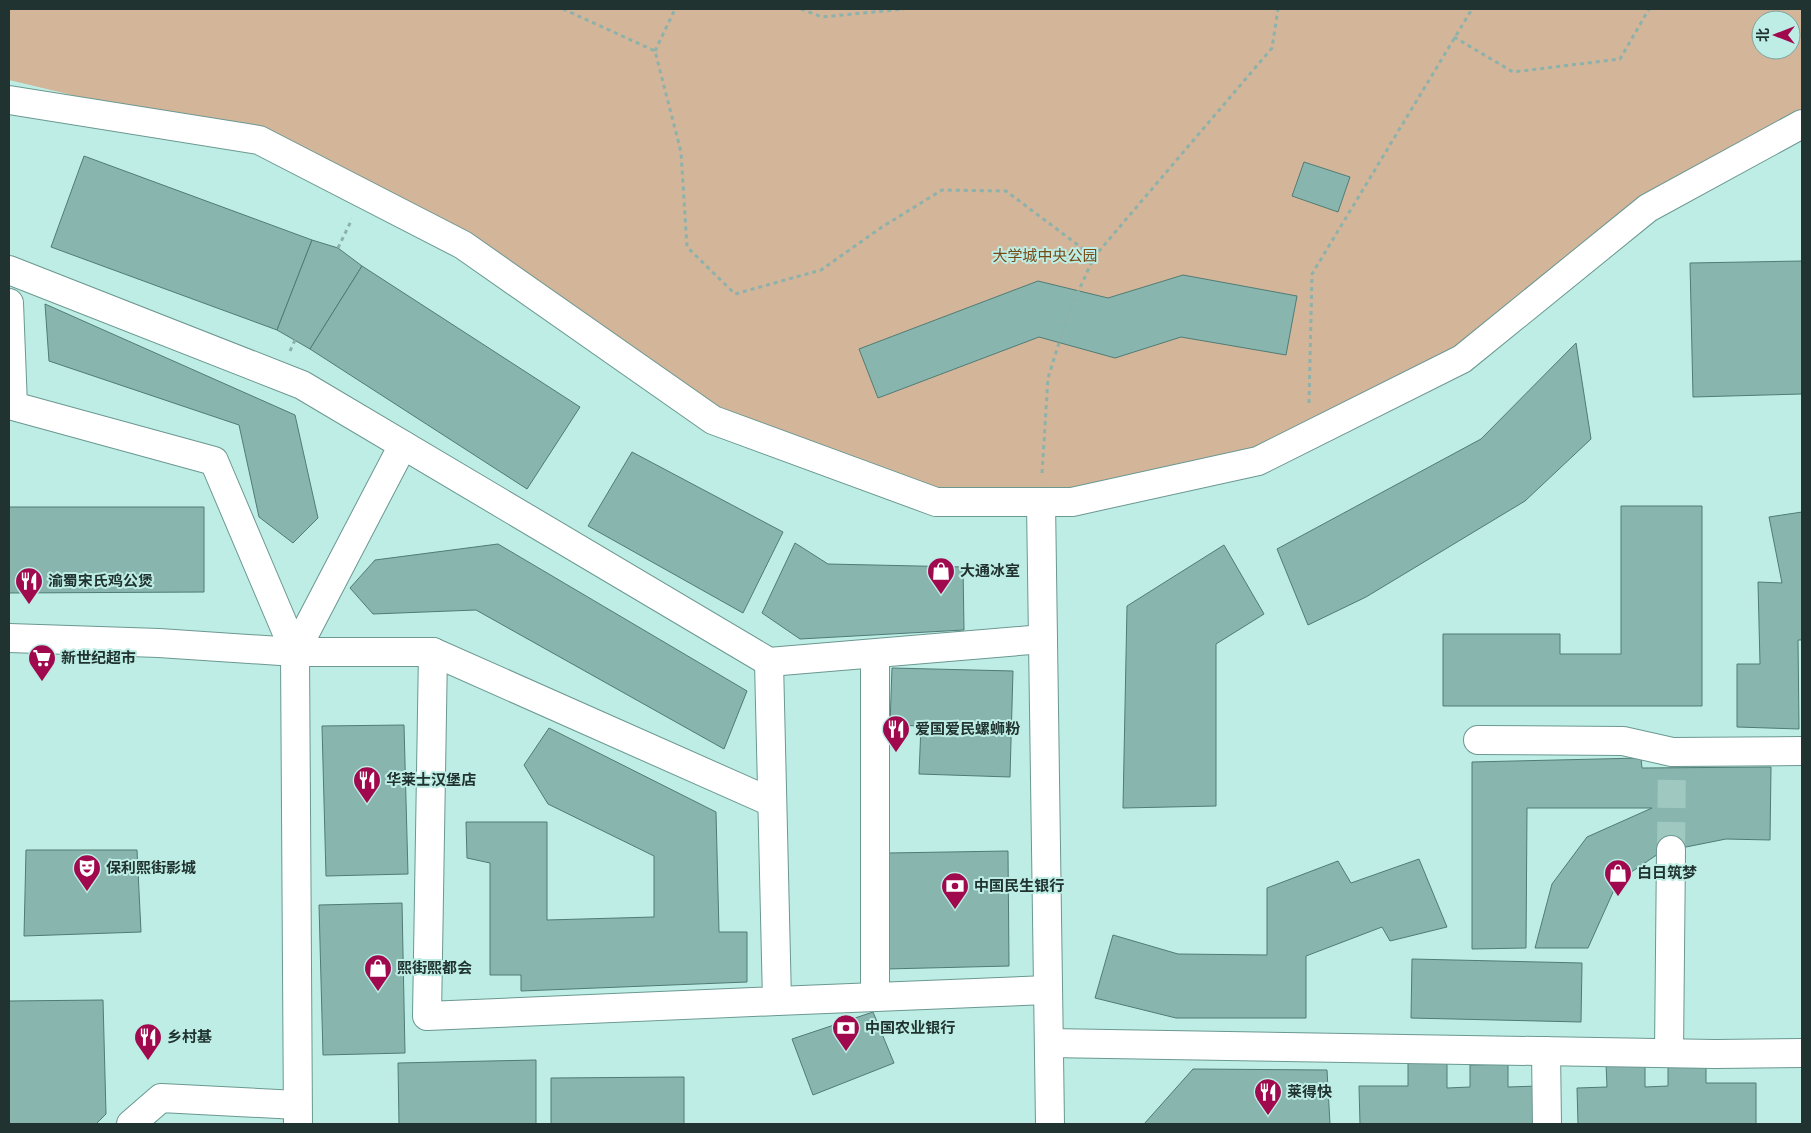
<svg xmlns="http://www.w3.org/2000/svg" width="1811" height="1133" font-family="Rubik,'Noto Sans SC',sans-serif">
<rect width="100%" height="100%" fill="#bdede4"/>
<path fill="#d3b599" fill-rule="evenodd" d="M 9,9 L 1802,9 L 1802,124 L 1648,208 L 1462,359 L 1258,461 L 1072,502 L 936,502 L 713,420 L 463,245 L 260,140 L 9,80 ZM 1761,20 L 1791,20 L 1791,50 L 1761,50 Z"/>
<g fill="#88b5ae" stroke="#507c75">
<polygon points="84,156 312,240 277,330 51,247"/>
<polygon points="1304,162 1350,177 1338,212 1292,196"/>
<polygon points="312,240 338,248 362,266 310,349 277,330"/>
<polygon points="1802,261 1802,394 1693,397 1690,263"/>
<polygon points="362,266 580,407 527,489 310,349"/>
<polygon points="1183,275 1297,296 1286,355 1181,337 1115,358 1039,337 878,398 859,349 1038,281 1108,298"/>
<polygon points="45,304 295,415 318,518 293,543 259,517 239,425 49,361"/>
<polygon points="1576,343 1591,439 1525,501 1366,597 1308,625 1277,549 1481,439"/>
<polygon points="632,452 783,532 743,613 588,526"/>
<polygon points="1621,506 1702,506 1702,706 1443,706 1443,634 1560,634 1560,654 1621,654"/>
<polygon points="9,507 204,507 204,592 9,593"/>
<polygon points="1802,512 1802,640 1798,640 1799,729 1737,727 1737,664 1760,664 1758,582 1782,583 1769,517"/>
<polygon points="795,543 828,564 963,567 964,630 800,639 762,613"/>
<polygon points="498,544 747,691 724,749 476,610 373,614 350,588 375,560"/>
<polygon points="1224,545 1264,614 1216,644 1216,806 1123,808 1127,606"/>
<polygon points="892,668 1013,671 1010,777 919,774 921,726 890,725"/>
<polygon points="404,725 408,874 326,876 322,726"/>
<polygon points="549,728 716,812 719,932 747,932 747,982 521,991 521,975 490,975 490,863 467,858 466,822 547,822 547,920 654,917 654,856 548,804 524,765"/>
<polygon points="1641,758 1642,768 1771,767 1770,840 1726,839 1661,852 1618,881 1588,948 1535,948 1552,884 1587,837 1652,808 1527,808 1526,948 1472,949 1472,762"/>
<polygon points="26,850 137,850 141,932 24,936"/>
<polygon points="1008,851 1009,966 886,969 888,853"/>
<polygon points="1419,859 1447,927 1390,941 1382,927 1306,956 1306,1018 1176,1018 1095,998 1113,935 1178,954 1267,955 1267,888 1338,861 1351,883"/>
<polygon points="402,903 405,1053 323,1055 319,905"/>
<polygon points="1412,959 1582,963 1581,1022 1411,1018"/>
<polygon points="103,1000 106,1114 96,1124 9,1124 9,1001"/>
<polygon points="873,1012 894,1063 813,1095 792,1039"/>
<polygon points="536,1060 536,1124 399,1124 398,1063"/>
<polygon points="1668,1061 1706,1061 1706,1083 1756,1083 1756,1124 1578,1124 1577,1088 1607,1087 1606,1064 1645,1064 1645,1087 1668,1086"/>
<polygon points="1408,1063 1447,1063 1447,1088 1470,1087 1470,1065 1508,1064 1508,1087 1538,1086 1538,1124 1360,1124 1359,1086 1408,1086"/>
<polygon points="1193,1069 1327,1070 1330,1124 1144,1124"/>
<polygon points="684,1077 684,1124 551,1124 551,1078"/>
</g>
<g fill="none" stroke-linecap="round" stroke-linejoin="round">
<polyline stroke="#9ec8c0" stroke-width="28" stroke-dasharray="28 14" stroke-linecap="butt" points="1671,850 1672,768"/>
<g stroke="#6b9891" stroke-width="30">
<g id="minor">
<polyline points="9,100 259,140 463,245 713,420 936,502 1072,502 1258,461 1462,359 1648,208 1802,124"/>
<polyline points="9,270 302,385 769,662 1043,639"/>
<polyline points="9,303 13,406 214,461 295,652 298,1124"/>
<polyline points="1041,502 1050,1124"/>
<polyline points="9,638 159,643 295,652 433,652 771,802"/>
<polyline points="295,652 403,445"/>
<polyline points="433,652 427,1016 777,1001 769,662"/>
<polyline points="875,654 875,997"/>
<polyline points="1478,740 1623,741 1672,752 1802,751"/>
<polyline points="777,1001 1048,990"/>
<polyline points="1049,1043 1715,1054 1802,1053"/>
<polyline points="1546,1051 1547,1124"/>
<polyline points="1669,1053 1671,850"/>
<polyline points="131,1124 161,1098 297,1105"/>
</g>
</g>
<g stroke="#8cb2ab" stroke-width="3" stroke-dasharray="4 4" stroke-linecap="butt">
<polyline points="563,9 655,51 681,152 687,247 735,294 821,270 882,227 942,190 1006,191 1094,257"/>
<polyline points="801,9 822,17 904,9"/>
<polyline points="1454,37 1513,72 1620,59 1649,9"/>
<polyline points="655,51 675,9"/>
<polyline points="338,248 352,219"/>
<polyline points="290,351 295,340"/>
<polyline points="1309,403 1312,274 1472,9"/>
<polyline points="1042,473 1048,378 1068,314 1094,257 1272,48 1278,9"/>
</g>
<use href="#minor" stroke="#fff" stroke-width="28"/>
</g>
<defs>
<g id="shop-pin" transform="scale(1.4375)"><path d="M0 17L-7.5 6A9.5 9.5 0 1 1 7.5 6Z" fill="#a0094d" stroke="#bdede4"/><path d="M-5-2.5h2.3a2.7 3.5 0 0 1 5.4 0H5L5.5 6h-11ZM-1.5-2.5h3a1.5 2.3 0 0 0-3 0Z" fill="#fff"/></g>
<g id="restaurant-pin" transform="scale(1.4375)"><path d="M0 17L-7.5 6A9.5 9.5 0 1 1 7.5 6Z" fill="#a0094d" stroke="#bdede4"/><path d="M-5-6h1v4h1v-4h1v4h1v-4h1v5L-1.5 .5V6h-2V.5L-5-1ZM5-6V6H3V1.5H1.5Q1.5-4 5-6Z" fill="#fff"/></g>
<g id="supermarket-pin" transform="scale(1.4375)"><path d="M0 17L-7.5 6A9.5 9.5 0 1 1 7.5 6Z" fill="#a0094d" stroke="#bdede4"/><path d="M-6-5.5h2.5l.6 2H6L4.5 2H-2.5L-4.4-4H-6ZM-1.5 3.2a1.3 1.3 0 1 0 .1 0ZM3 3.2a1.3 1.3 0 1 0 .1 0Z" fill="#fff"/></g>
<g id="theatre-pin" transform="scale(1.4375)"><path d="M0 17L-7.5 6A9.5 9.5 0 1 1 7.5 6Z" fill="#a0094d" stroke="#bdede4"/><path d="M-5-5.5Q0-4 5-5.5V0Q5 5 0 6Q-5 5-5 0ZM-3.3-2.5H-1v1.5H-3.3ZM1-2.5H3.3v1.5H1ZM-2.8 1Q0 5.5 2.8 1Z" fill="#fff"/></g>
<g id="bank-pin" transform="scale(1.4375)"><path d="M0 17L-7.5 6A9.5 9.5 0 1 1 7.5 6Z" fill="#a0094d" stroke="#bdede4"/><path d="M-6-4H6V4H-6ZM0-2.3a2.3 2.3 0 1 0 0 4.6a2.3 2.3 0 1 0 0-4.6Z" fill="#fff"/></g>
</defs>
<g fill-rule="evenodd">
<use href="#shop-pin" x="941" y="571"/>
<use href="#restaurant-pin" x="29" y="581"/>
<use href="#supermarket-pin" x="42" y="658"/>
<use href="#restaurant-pin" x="896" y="729"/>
<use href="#restaurant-pin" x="367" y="780"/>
<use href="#theatre-pin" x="87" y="868"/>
<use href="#shop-pin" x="1618" y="873"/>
<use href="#bank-pin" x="955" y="886"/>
<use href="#shop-pin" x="378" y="968"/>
<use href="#bank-pin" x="846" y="1028"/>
<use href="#restaurant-pin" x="148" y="1037"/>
<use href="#restaurant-pin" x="1268" y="1092"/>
</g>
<g text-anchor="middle" stroke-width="4" stroke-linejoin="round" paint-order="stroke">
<g font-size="15" fill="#774916" stroke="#bdede4">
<text x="1045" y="261">大学城中央公园</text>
</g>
<g font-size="15" font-weight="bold" fill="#213330" stroke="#bdede4" text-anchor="start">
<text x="960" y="576">大通冰室</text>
<text x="48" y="586">渝蜀宋氏鸡公煲</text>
<text x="61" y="663">新世纪超市</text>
<text x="915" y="734">爱国爱民螺蛳粉</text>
<text x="386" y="785">华莱士汉堡店</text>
<text x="106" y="873">保利熙街影城</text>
<text x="1637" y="878">白日筑梦</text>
<text x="974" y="891">中国民生银行</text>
<text x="397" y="973">熙街熙都会</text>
<text x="865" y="1033">中国农业银行</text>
<text x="167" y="1042">乡村基</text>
<text x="1287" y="1097">莱得快</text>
</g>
</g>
<rect width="1811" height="1133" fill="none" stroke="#213330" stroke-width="20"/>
<g transform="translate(1776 35) rotate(270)"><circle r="24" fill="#bdede4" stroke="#7fa39c"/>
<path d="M0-4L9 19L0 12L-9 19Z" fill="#a0094d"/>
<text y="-8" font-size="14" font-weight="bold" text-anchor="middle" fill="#213330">北</text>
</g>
</svg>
